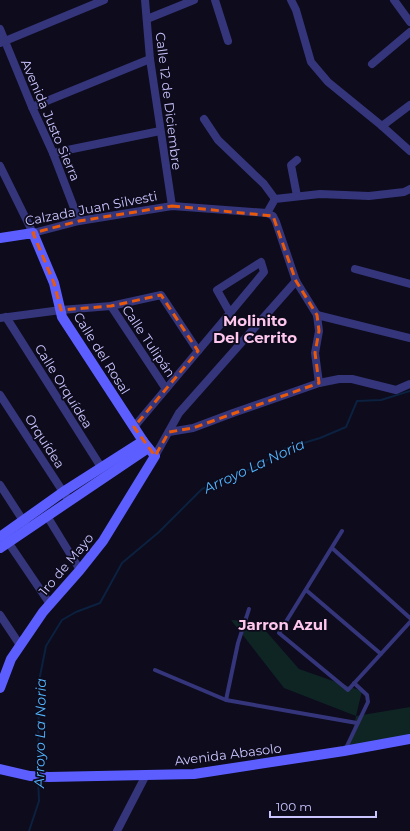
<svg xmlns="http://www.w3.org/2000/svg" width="410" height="831" font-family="Montserrat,sans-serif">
<rect width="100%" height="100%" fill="#0d0b1c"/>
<polygon fill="#0e2524" points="231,620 258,622 299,669 362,691 356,716 410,707 410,737 349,747 356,716 284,688"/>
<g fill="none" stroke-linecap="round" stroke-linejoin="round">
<g stroke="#0b213f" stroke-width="2">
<polyline points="38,773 39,681 46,646 62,620 76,612 100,603 122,563 159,532 202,489 258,466 284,449 320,438 346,427 357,401 381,400 410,391"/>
<polyline points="29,831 39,801 38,779"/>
</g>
<g stroke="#35357b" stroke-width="4">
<polyline points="342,531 279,633 348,690 410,622"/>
<polyline points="332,548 410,618"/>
<polyline points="306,590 381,654"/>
<polyline points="155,670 226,700 357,723"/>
<polyline points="226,700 238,643 249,609"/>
<polyline points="345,750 368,702 367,695 354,683"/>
</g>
<g stroke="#35357b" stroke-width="8">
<polyline points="145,0 150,59 172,206"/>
<polyline points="215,0 228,41"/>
<polyline points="291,0 296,10 311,62 328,82 382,126 410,151"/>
<polyline points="394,0 410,22"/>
<polyline points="147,19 194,0"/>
<polyline points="0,29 32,107 53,153 79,221"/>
<polyline points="0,43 104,0"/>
<polyline points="372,64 410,32"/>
<polyline points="32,107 150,59"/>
<polyline points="204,119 218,140 264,184 275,199"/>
<polyline points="382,126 410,105"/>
<polyline points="53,153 160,131"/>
<polyline points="297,160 291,165 297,196"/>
<polyline points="0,166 33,233 79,221 172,206 267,213 273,216 276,222 296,281 317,315 319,331 315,353 319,383"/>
<polyline points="267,213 275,199 320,194 369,196 404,192 410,189"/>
<polygon points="261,262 264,272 230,313 217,290"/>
<polyline points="355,269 410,284"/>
<polyline points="111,306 166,389"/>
<polyline points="317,315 410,338"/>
<polyline points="6,317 101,467"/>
<polyline points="0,318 61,310 111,306 161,295 198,351"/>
<polyline points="0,395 69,501"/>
<polyline points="134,427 230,313"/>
<polyline points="169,432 193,428 233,413 319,383 339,379 352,379 396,390 410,384"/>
<polyline points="155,456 179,413 296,281"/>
<polyline points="0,485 26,525"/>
<polyline points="47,516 80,570"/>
<polyline points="8,542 50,604"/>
<polyline points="0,615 20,645"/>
<polyline points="117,831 146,775"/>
</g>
<g stroke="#5c5eff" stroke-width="10">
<polyline points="0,238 33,233 54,283 62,317 143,441 155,456 103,541 80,570 43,612 11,659 0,688"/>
<polyline points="0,537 63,492 143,441"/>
<polyline points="0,548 148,448"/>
<polyline points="0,769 30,776 49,777 194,774 344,751 410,739"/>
</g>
</g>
<path fill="none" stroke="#e8590c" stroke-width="3" stroke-dasharray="8 5" stroke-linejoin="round" d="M 172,206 L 273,216 L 296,281 L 317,315 L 319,331 L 315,353 L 319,383 L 193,428 L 169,432 L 155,456 L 134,427 L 198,351 L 161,295 L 111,306 L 61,310 L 54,283 L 33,233 L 79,221 Z"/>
<g text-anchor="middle" stroke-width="3.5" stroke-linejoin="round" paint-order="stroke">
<g font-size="13" fill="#cac5ff" stroke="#0d0b1c">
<text transform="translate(169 101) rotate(83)" y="5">Calle 12 de Diciembre</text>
<text transform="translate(51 120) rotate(67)" y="5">Avenida Justo Sierra</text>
<text transform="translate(91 208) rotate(-11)" y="5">Calzada Juan Silvesti</text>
<text transform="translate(149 341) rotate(56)" y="5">Calle Tulipán</text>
<text transform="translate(102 353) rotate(58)" y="5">Calle del Rosal</text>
<text transform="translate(64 386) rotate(58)" y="5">Calle Orquídea</text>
<text transform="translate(45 441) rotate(57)" y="5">Orquídea</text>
<text transform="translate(66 564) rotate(-50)" y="5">1ro de Mayo</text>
<text transform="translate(228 754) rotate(-7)" y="5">Avenida Abasolo</text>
</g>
<g font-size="14" font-style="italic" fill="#53b6ff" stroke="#0d0b1c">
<text transform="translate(254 466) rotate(-25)" y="5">Arroyo La Noria</text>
<text transform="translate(40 733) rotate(-89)" y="5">Arroyo La Noria</text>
</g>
<g font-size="15" font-weight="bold" fill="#ffc7ed" stroke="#0d0b1c">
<text x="255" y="326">Molinito<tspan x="255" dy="17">Del Cerrito</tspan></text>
<text x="283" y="630">Jarron Azul</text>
</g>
</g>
<path d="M270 811v6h106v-6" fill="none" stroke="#cac5ff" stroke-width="2"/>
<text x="276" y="811" font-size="12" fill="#cac5ff" stroke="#0d0b1c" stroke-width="3" paint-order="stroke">100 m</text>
</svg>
